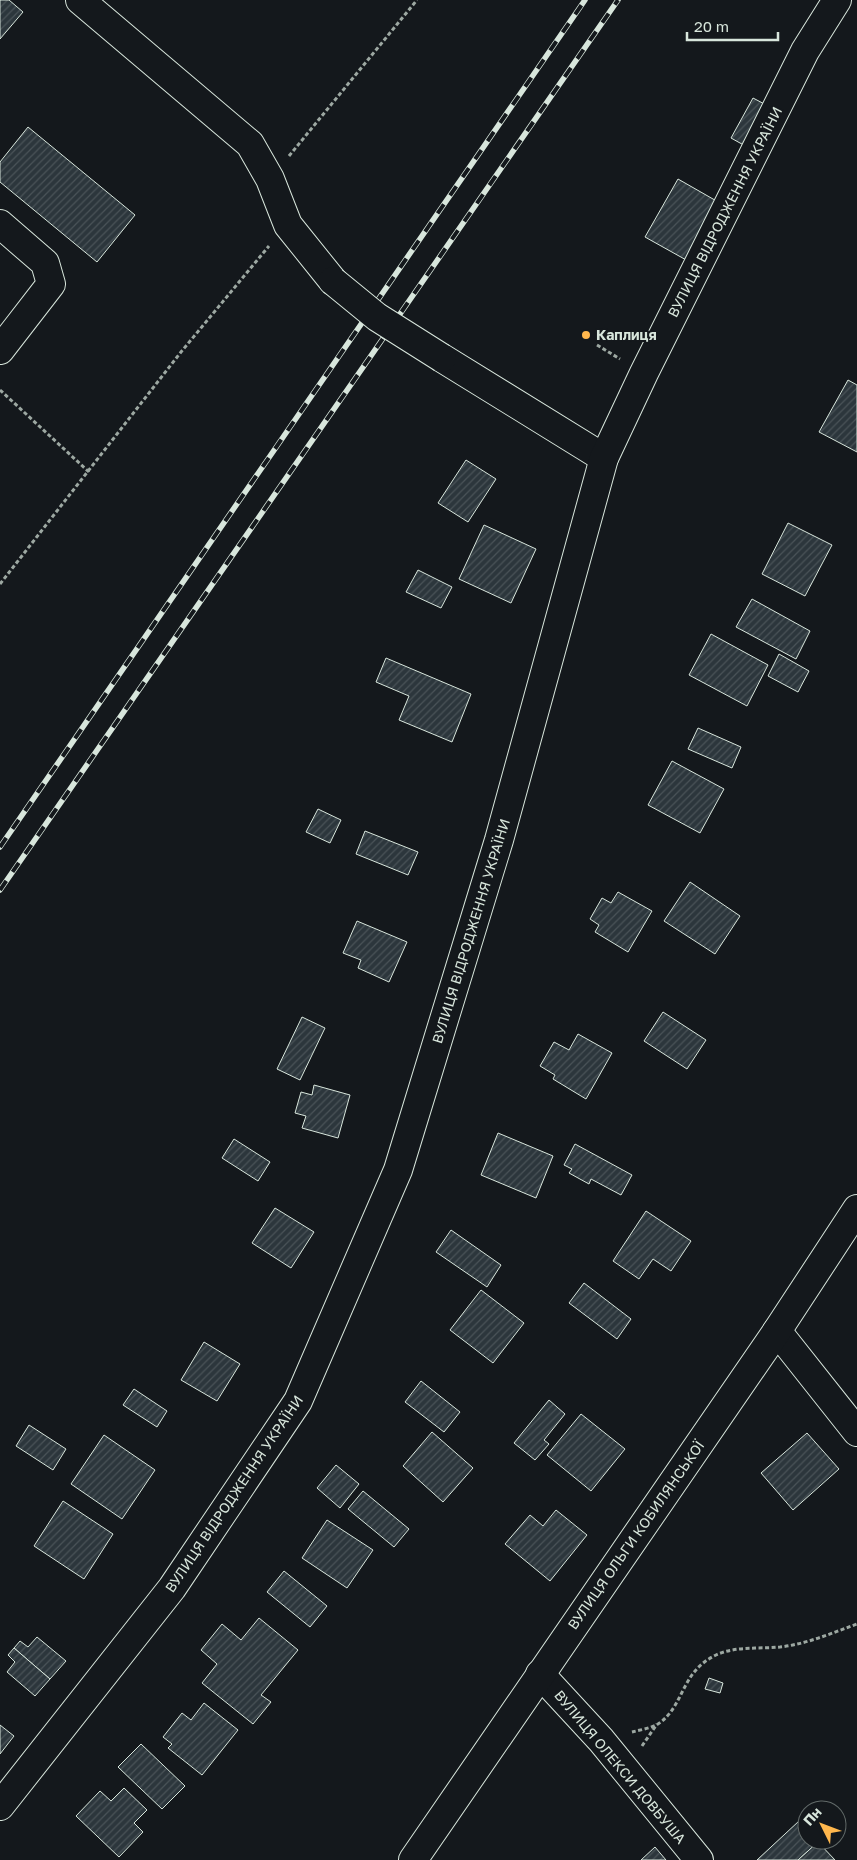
<svg xmlns="http://www.w3.org/2000/svg" width="857" height="1860" font-family="'Golos Text',sans-serif">
<defs>
<pattern id="building-hatch" width="6" height="6" patternUnits="userSpaceOnUse" patternTransform="scale(1.25)"><rect width="6" height="6" fill="#2c363c"/><path d="M-1 1l2-2M0 6l6-6M5 7l2-2" fill="none" stroke="#4a5358"/></pattern>
</defs>
<rect width="100%" height="100%" fill="#14181c"/>
<g fill="url(#building-hatch)" stroke="#d8e6dc">
<polygon points="0,0 9,0 23,12 0,39"/>
<polygon points="753,98 772,108 749,148 731,138"/>
<polygon points="28,127 135,215 97,262 0,182 0,162"/>
<polygon points="678,179 720,203 688,261 645,237"/>
<polygon points="848,380 857,385 857,452 819,432"/>
<polygon points="466,460 496,479 468,522 438,503"/>
<polygon points="788,523 832,545 805,596 762,574"/>
<polygon points="484,525 536,549 511,603 459,579"/>
<polygon points="418,570 452,587 441,608 406,592"/>
<polygon points="752,599 810,631 796,659 736,627"/>
<polygon points="711,634 768,665 747,706 689,675"/>
<polygon points="779,654 809,671 798,692 768,676"/>
<polygon points="386,658 471,694 452,742 399,720 409,696 376,682"/>
<polygon points="698,728 741,747 732,768 688,749"/>
<polygon points="672,761 724,789 700,833 648,805"/>
<polygon points="318,809 341,820 330,843 306,832"/>
<polygon points="365,831 418,852 408,875 356,854"/>
<polygon points="690,882 740,916 715,954 664,921"/>
<polygon points="618,892 652,911 628,952 595,932 599,925 590,919 602,898 611,903"/>
<polygon points="357,921 407,942 389,982 358,968 361,960 343,953"/>
<polygon points="663,1012 706,1040 687,1069 644,1041"/>
<polygon points="302,1017 325,1028 300,1080 277,1069"/>
<polygon points="578,1034 612,1053 586,1099 553,1079 555,1075 540,1066 554,1042 569,1050"/>
<polygon points="314,1085 350,1095 338,1138 302,1128 306,1116 295,1113 301,1092 312,1095"/>
<polygon points="498,1133 553,1156 536,1198 481,1175"/>
<polygon points="234,1139 270,1162 258,1181 222,1158"/>
<polygon points="575,1144 632,1175 621,1195 591,1179 589,1184 569,1173 572,1169 564,1165"/>
<polygon points="275,1208 314,1232 291,1268 252,1243"/>
<polygon points="646,1211 691,1241 671,1271 653,1259 639,1279 613,1261"/>
<polygon points="451,1230 501,1265 487,1287 436,1252"/>
<polygon points="584,1283 631,1319 617,1339 569,1303"/>
<polygon points="481,1290 524,1323 493,1363 450,1330"/>
<polygon points="204,1342 240,1364 217,1401 181,1380"/>
<polygon points="421,1381 460,1412 444,1432 405,1402"/>
<polygon points="134,1389 167,1411 157,1427 123,1405"/>
<polygon points="549,1400 565,1414 544,1440 549,1444 535,1460 514,1443"/>
<polygon points="581,1414 625,1449 591,1491 547,1455"/>
<polygon points="29,1425 66,1449 53,1470 16,1446"/>
<polygon points="432,1432 473,1468 443,1502 403,1466"/>
<polygon points="807,1433 839,1469 793,1510 761,1473"/>
<polygon points="104,1435 155,1470 122,1519 71,1484"/>
<polygon points="336,1465 359,1484 340,1508 317,1488"/>
<polygon points="363,1491 409,1529 394,1547 348,1509"/>
<polygon points="63,1501 113,1534 84,1579 34,1546"/>
<polygon points="556,1510 587,1535 550,1581 505,1544 530,1515 543,1526"/>
<polygon points="327,1520 373,1550 347,1588 302,1558"/>
<polygon points="284,1571 327,1606 310,1627 267,1592"/>
<polygon points="259,1618 298,1650 261,1695 271,1702 253,1724 202,1683 217,1664 201,1650 222,1624 241,1640"/>
<polygon points="37,1637 66,1661 50,1679 14,1648 20,1641 28,1647"/>
<polygon points="14,1648 50,1679 35,1696 7,1672 15,1662 8,1655"/>
<polygon points="709,1678 723,1683 720,1693 705,1689"/>
<polygon points="204,1703 238,1730 202,1775 168,1748 172,1744 163,1737 182,1713 191,1720"/>
<polygon points="0,1725 14,1736 0,1754"/>
<polygon points="141,1744 185,1786 162,1809 118,1767"/>
<polygon points="124,1788 147,1810 134,1823 143,1832 119,1857 76,1816 100,1791 111,1801"/>
<polygon points="799,1821 807,1830 807,1840 818,1842 798,1860 757,1860"/>
<polygon points="818,1842 835,1860 798,1860"/>
<polygon points="655,1847 666,1860 641,1860"/>
</g>
<g fill="none" stroke-linecap="round" stroke-linejoin="round">
<g stroke="#d8e6dc" stroke-width="30">
<g id="minor">
<polyline points="80,0 250,144 270,179 288,225 333,281"/>
<polyline points="0,224 45,263 51,284 0,350"/>
<polyline points="442,358 604,458"/>
<polyline points="777,1331 857,1432"/>
<polyline points="540,1674 601,1740 699,1860"/>
<polyline points="0,1806 172,1588 298,1401 398,1170 499,840 604,458 644,373 805,51 837,0"/>
<polyline points="413,1860 777,1331 857,1209"/>
</g>
</g>
<g stroke="#9da8a2" stroke-width="3" stroke-dasharray="4 2.5" stroke-linecap="butt">
<polyline points="289,156 417,0"/>
<polyline points="597,345 620,359"/>
<polyline points="0,390 89,472"/>
<polyline points="0,584 181,352 269,246"/>
<path d="M 632,1732 C 640,1730 651,1728 658,1724 C 685,1706 680,1672 716,1655 C 735,1646 759,1649 780,1647 C 807,1644 832,1633 857,1624"/>
<polyline points="642,1746 657,1724"/>
</g>
<use href="#minor" stroke="#14181c" stroke-width="28"/>
<g stroke="#d8e6dc" stroke-width="5.5">
<g id="rail">
<polyline points="0,847 585,0"/>
<polyline points="0,890 618,0"/>
</g>
</g>
<use href="#rail" stroke="#14181c" stroke-width="4" stroke-dasharray="11" stroke-linecap="butt"/>
<g stroke="#d8e6dc" stroke-width="30" stroke-linecap="butt">
<polyline id="minor-bridge" points="333,281 377,317 442,358"/>
</g>
<use href="#minor-bridge" stroke="#14181c" stroke-width="28"/>
</g>
<circle fill="#ffb74d" stroke="#14181c" stroke-width="2" cx="586" cy="335" r="5"/>
<g text-anchor="middle" stroke-width="4" stroke-linejoin="round" paint-order="stroke">
<g font-size="14" fill="#d8e6dc" stroke="#14181c">
<text transform="translate(725 212) rotate(-63)" y="5">ВУЛИЦЯ ВІДРОДЖЕННЯ УКРАЇНИ</text>
<text transform="translate(471 931) rotate(-73)" y="5">ВУЛИЦЯ ВІДРОДЖЕННЯ УКРАЇНИ</text>
<text transform="translate(234 1494) rotate(-56)" y="5">ВУЛИЦЯ ВІДРОДЖЕННЯ УКРАЇНИ</text>
<text transform="translate(636 1535) rotate(-55)" y="5">ВУЛИЦЯ ОЛЬГИ КОБИЛЯНСЬКОЇ</text>
<text transform="translate(620 1767) rotate(50)" y="5">ВУЛИЦЯ ОЛЕКСИ ДОВБУША</text>
</g>
<g font-size="14" font-weight="bold" fill="#d8e6dc" stroke="#14181c" text-anchor="start">
<text x="596" y="340">Каплиця</text>
</g>
</g>
<g transform="translate(822 1825) rotate(312)"><circle r="24" fill="#14181c" stroke="#626a69"/>
<path d="M0-4L9 19L0 12L-9 19Z" fill="#ffb74d"/>
<text y="-8" font-size="14" font-weight="bold" text-anchor="middle" fill="#d8e6dc">Пн</text>
</g>
<path d="M687 32v8h91v-8" fill="none" stroke="#d8e6dc" stroke-width="2.5"/>
<text x="694" y="32" font-size="15" fill="#d8e6dc" stroke="#14181c" stroke-width="4" paint-order="stroke">20 m</text>
</svg>
